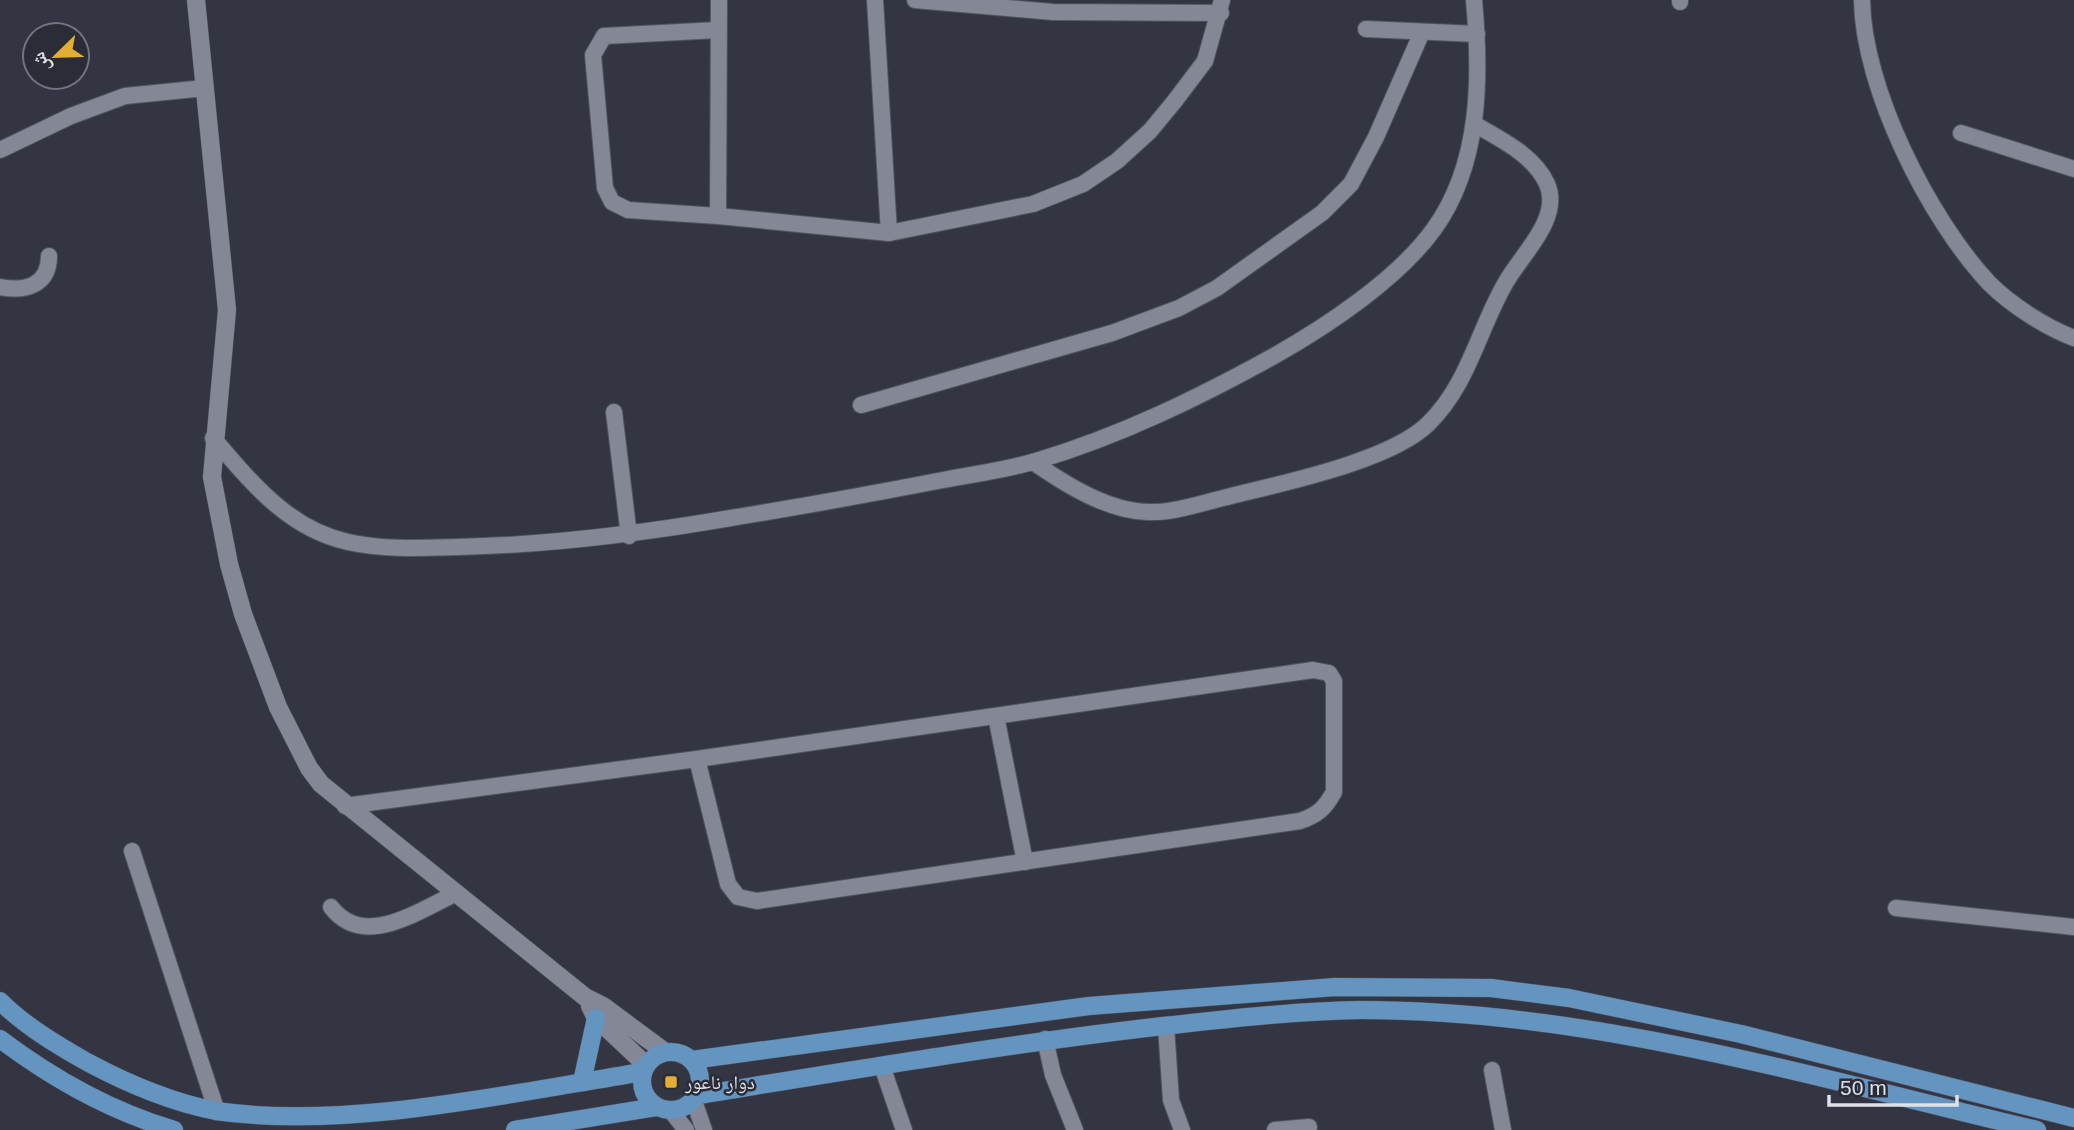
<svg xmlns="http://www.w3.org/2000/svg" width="2074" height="1130" font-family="Helvetica,'Noto Naskh Arabic',sans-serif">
<rect width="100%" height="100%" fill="#333642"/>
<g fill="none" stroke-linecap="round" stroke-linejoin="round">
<g stroke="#52545f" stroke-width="18">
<g id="minor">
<polyline points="719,0 718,216 889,233 1033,204 1083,184 1117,161 1150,131 1174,102 1205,61 1222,0"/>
<polyline points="875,0 889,233"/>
<polyline points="915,0 1053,12 1221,13"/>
<polyline points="1680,0 1680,2"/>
<path d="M 1862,0 C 1863,88 1929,219 1989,283 C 2011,305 2045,327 2074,338"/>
<polyline points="1366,29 1477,34"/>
<polyline points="1961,133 2074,169"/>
<polyline points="0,150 71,116 125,96 205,88"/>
<polyline points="718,216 628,210 612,202 605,188 593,55 604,36 718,30"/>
<path d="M 0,287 C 26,292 49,285 49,256"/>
<polyline points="861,405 1112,333 1179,308 1217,288 1322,213 1351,184 1376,137 1422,32"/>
<polyline points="614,412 629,536"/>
<path d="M 213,438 C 251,482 288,529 348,542 C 384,550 422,548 458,547 C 548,545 637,534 725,519 C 798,507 871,494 943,480 C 974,474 1006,470 1036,461 C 1120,436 1198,398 1274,356 C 1327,326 1398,279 1434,229 C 1481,164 1481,76 1474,0"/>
<path d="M 1033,462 C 1065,484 1107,511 1148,512 C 1175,513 1205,502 1231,496 C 1283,483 1390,461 1428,424 C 1469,384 1478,330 1506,282 C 1522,254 1562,218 1547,184 C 1534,155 1500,139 1474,124"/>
<polyline points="996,716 1025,862"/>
<path d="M 345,806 L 697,759 L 1313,670 L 1329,673 L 1334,681 L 1334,792 C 1325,808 1318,815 1300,821 L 757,901 L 738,897 L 728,884 L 697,759"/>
<polyline points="132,851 217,1112"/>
<path d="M 331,907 C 364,950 417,911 457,893"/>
<polyline points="1896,908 2074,927"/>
<polyline points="1166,1026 1171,1100 1182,1130"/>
<polyline points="1045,1039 1053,1075 1075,1130"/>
<polyline points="882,1066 904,1130"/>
<polyline points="1492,1070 1503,1130"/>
<polyline points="694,1101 704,1130"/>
<polyline points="672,1112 686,1130"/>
<polyline points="1275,1130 1309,1127"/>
</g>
</g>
<g stroke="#52545f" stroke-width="19">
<g id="tertiary">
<polyline points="196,0 227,310 212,477 229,564 243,614 278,707 309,768 321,784 585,997 603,1006 665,1052"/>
<polyline points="590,1006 596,1018 646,1065"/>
</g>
</g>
<g stroke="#52545f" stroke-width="19">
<g id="primary">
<path d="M 0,1001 C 25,1026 57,1045 87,1062 C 128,1084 170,1102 216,1111 C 348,1130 511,1093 643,1072"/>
<path d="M 0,1039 C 53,1079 110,1111 174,1130"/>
<circle cx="671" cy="1081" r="29"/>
<polyline points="692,1060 1089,1006 1335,987 1491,988 1569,998 1741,1034 2074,1118"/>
<polyline points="582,1082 596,1018"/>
<path d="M 698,1095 C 853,1070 1007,1044 1163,1026 C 1229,1019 1294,1011 1361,1010 C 1591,1010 1815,1078 2037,1130"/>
<polyline points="515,1130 656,1107"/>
</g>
</g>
<use href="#minor" stroke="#848795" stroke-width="16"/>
<use href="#tertiary" stroke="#848795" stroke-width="18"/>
<use href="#primary" stroke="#6495c0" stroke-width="18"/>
</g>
<rect fill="#e4ae35" stroke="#2a2c38" stroke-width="2.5" x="664" y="1075" width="14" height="14" rx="3.5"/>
<g text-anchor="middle" stroke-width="5" stroke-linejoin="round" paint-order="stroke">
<g font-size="19" fill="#dfe1e9" stroke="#2a2c38" text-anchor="start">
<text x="685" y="1089">دوار ناعور</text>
</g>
</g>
<g transform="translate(56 56) rotate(247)"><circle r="33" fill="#2a2c38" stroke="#72747f" stroke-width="2"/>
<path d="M0-5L12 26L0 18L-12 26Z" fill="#e4ae35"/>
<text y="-10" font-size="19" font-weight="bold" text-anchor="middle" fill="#dfe1e9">ش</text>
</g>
<path d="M1829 1095v10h128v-10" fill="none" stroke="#dfe1e9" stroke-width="3.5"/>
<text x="1840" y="1095" font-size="21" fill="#dfe1e9" stroke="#2a2c38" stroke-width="5" paint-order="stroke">50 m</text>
</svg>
